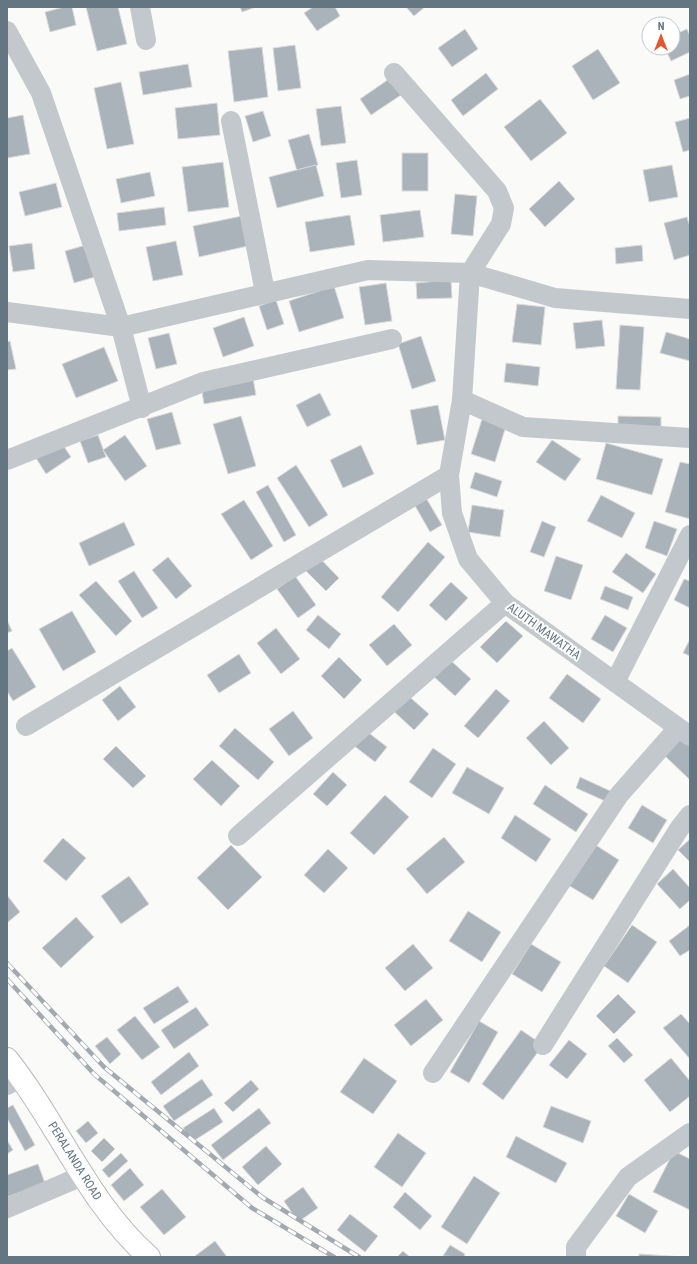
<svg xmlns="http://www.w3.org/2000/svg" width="697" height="1264" font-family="'Roboto Condensed',sans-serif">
<rect width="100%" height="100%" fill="#fafaf8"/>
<g fill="#aab3b9" stroke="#dcdcda">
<polygon points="64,7 72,7 76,25 50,32 45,12"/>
<polygon points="86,7 118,7 127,44 97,51"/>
<polygon points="240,7 256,7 242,12"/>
<polygon points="313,7 335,7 340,16 317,31 304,13"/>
<polygon points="406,7 425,7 414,16"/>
<polygon points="465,29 478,49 452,67 438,48"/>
<polygon points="687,29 690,36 690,52 671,61 665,48 673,48 673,35"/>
<polygon points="295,45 301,88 278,91 273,48"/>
<polygon points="262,47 268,97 234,102 228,51"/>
<polygon points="598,49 620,83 593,100 572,66"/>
<polygon points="188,64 192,87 143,95 139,72"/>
<polygon points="486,73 498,89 463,116 451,100"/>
<polygon points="690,74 690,96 680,99 674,80"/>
<polygon points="389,79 401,95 371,115 360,99"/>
<polygon points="121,82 134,144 107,149 94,88"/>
<polygon points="540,99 567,133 531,161 504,127"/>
<polygon points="217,103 220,135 178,139 175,108"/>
<polygon points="341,106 346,143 321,146 316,109"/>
<polygon points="263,111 271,136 253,142 245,116"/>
<polygon points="23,115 30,154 7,158 7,118"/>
<polygon points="690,118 690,150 683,152 675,122"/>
<polygon points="309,134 318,165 297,171 288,140"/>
<rect x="402" y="153" width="26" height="38"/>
<polygon points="357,160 362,195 341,198 336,163"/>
<polygon points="223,162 229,207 188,212 182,167"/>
<polygon points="316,165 324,196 277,208 269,177"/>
<polygon points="672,165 678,197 649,202 643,170"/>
<polygon points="150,172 155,196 121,203 116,179"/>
<polygon points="559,181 575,199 545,227 529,209"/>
<polygon points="56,183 62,207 25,216 19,192"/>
<polygon points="455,194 477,196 473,236 451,234"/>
<polygon points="164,207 166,225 119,231 117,213"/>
<polygon points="420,210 424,237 383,242 380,215"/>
<polygon points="350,215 355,245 310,252 305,222"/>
<polygon points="242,216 248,246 199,257 193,226"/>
<polygon points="687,217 690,227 690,255 674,260 664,223"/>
<polygon points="176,241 183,275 153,281 146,247"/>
<polygon points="32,243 35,269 13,272 9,246"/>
<polygon points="86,245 95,277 74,283 65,251"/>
<polygon points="642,245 643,261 616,264 615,248"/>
<polygon points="451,280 452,298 417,299 416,283"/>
<polygon points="386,283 392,321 365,325 359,287"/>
<polygon points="334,286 344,318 299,332 289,301"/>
<polygon points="276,300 284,324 267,330 259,306"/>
<polygon points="517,304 545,307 541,345 512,342"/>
<polygon points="244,317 254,346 223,357 213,328"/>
<polygon points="602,320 605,346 576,349 573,323"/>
<polygon points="620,325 644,327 640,390 616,389"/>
<polygon points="666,332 690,339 690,361 660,353"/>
<polygon points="169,333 177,364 156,369 148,338"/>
<polygon points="421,336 436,381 412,389 398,344"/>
<polygon points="10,341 16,369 7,370 7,342"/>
<polygon points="104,347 118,381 76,398 62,364"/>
<polygon points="506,363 540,367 538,386 504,382"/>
<polygon points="253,378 256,395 204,404 201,386"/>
<polygon points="320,393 331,415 307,427 296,405"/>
<polygon points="438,405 445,440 417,445 410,410"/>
<polygon points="172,412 181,444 156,450 147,419"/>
<polygon points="241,416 256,466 228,474 213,424"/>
<polygon points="618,416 661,417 661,440 618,438"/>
<polygon points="482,419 506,426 495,462 471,454"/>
<polygon points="98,435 106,457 88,463 80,441"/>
<polygon points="125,435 147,466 125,481 103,450"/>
<polygon points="552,440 581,459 565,481 536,462"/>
<polygon points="61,442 71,457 46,474 36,458"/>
<polygon points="606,443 663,459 652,495 596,479"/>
<polygon points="361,445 374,474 343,488 330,460"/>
<polygon points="680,462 690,464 690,519 665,512"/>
<polygon points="296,465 328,515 309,527 277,478"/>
<polygon points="475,472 502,481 497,497 470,488"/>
<polygon points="268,485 296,535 284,542 256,492"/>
<polygon points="422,491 442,525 430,532 410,497"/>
<polygon points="601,495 635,513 622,538 587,521"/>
<polygon points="244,500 273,546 251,560 221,514"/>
<polygon points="472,505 504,510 500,537 468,532"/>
<polygon points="542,521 556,527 544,557 530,552"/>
<polygon points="654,521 677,529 667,556 645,548"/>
<polygon points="124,522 135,545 89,566 79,543"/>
<polygon points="428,542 445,557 398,612 381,597"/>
<polygon points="312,550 339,578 326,591 298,563"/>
<polygon points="626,553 656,574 643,593 612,572"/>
<polygon points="556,556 583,565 571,600 544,591"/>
<polygon points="168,557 192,586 176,599 152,570"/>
<polygon points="134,571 158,608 142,618 118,581"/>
<polygon points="295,576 316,605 298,618 277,589"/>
<polygon points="684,579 690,581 690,608 674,600"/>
<polygon points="96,581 132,621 116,636 79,595"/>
<polygon points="451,582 468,598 446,621 429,605"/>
<polygon points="605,586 633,597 628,610 600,599"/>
<polygon points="72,611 96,652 63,671 39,629"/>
<polygon points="318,615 341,634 329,649 306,630"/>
<polygon points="605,615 627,628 613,652 591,639"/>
<polygon points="7,620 12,631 7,633"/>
<polygon points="506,621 523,636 497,663 480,647"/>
<polygon points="394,624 412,645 387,666 369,645"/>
<polygon points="276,628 300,659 281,674 257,643"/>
<polygon points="690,639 690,656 683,653"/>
<polygon points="12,648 36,687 13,701 7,691 7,651"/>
<polygon points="239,654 251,673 219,693 207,675"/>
<polygon points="339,657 362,680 344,699 321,676"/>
<polygon points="448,658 471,679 455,696 432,675"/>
<polygon points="567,674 601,699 583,723 549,698"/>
<polygon points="120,686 136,707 118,721 102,700"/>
<polygon points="496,689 510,701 478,738 464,726"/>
<polygon points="404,692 429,714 414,730 389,707"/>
<polygon points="293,711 313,738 289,756 269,729"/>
<polygon points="544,721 569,748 551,765 526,738"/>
<polygon points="356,723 387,747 375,762 344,738"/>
<polygon points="235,728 274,762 258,780 219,746"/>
<polygon points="682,737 690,745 690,780 664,755"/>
<polygon points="116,746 146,776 133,788 103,759"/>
<polygon points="433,748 456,764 432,798 409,782"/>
<polygon points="212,760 240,786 221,806 193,779"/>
<polygon points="467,767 504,788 489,814 452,793"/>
<polygon points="333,772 347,785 327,806 313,794"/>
<polygon points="580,777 619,795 614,805 576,788"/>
<polygon points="545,785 588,814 576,832 533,804"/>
<polygon points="385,795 409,817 374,855 350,833"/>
<polygon points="642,805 667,820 653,843 628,828"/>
<polygon points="515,815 551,839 536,862 501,838"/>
<polygon points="444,837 465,862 427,894 406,869"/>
<polygon points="63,838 86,858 66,881 43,861"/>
<polygon points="690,839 690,862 678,850"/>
<polygon points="594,844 619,860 593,900 568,885"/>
<polygon points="231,845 262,877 228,910 197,878"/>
<polygon points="328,849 348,868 324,893 304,875"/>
<polygon points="673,869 690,888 690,900 680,909 657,884"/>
<polygon points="129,876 149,904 121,924 101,896"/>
<polygon points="7,895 20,912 7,923"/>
<polygon points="468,911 501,932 482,962 449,941"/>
<polygon points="76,917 94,937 61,968 42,948"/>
<polygon points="632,925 657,942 628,983 604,966"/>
<polygon points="690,925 690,950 680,956 669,941"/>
<polygon points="413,944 433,968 405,991 385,968"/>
<polygon points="531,944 561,962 542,992 512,974"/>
<polygon points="178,986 189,1002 154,1024 143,1008"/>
<polygon points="618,994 636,1012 614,1034 596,1016"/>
<polygon points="426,999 443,1020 411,1046 394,1025"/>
<polygon points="196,1007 209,1025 174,1049 161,1030"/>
<polygon points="681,1014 690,1024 690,1059 663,1028"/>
<polygon points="135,1016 160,1047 142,1060 117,1030"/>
<polygon points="479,1021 498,1032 469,1083 450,1072"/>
<polygon points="521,1030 543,1045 503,1100 482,1084"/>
<polygon points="107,1037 121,1054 110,1064 95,1046"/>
<polygon points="617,1038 633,1055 624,1063 608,1046"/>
<polygon points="569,1040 587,1054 567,1079 549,1065"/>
<polygon points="189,1052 199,1066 161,1095 151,1082"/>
<polygon points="364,1058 397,1081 373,1114 340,1092"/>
<polygon points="671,1058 690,1081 690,1096 670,1112 644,1080"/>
<polygon points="202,1079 213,1095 174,1121 163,1106"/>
<polygon points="251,1080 259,1089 233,1112 224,1103"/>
<polygon points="13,1105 35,1145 25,1151 7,1118 7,1108"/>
<polygon points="551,1106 591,1121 583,1143 543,1127"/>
<polygon points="214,1108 223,1122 192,1142 183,1128"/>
<polygon points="259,1108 271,1123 223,1160 211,1145"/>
<polygon points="88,1121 98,1133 86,1143 76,1131"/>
<polygon points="398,1133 426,1153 402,1187 374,1167"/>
<polygon points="516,1136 567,1163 556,1183 506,1157"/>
<polygon points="104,1138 115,1149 102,1162 91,1151"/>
<polygon points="7,1140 13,1150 7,1154"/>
<polygon points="266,1146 282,1164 258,1185 242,1167"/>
<polygon points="674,1151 690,1159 690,1210 653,1192"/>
<polygon points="121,1153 128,1161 109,1178 102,1170"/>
<polygon points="38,1164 45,1183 7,1197 7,1175"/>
<polygon points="130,1168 144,1185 124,1201 111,1185"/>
<polygon points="474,1176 500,1193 467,1244 441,1227"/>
<polygon points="303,1187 318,1208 298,1222 284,1201"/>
<polygon points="162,1189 186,1217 164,1235 140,1207"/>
<polygon points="405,1192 432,1216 420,1230 393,1207"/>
<polygon points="629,1194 658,1211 645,1233 616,1216"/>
<polygon points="350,1214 378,1236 365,1252 337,1230"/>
<polygon points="215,1241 227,1257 196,1257 195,1256"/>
<polygon points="450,1245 465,1254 464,1257 443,1256"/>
<polygon points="403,1251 410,1257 397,1257"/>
<polygon points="639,1254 683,1257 639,1257"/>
</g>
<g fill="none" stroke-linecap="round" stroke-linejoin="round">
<g stroke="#b5babe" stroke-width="24">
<path id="primary" d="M 7,1059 C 58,1123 87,1202 149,1257"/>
</g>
<g stroke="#c3c8cc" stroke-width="20">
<polyline points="140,7 146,40"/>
<polyline points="7,31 41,93 121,327 142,408"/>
<polyline points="394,73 497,191 504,208 501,224 470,273 462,400 449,475 452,513 468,559 505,603 690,736"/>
<polyline points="231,121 265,292"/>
<polyline points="7,312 121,327 368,270 470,273 555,298 690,309"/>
<polyline points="462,400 523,427 690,438"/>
<polyline points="7,460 203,382 392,339"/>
<polyline points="615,682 690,535"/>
<polyline points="26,726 449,475"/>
<polyline points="238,836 505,603"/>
<polyline points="543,1045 679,829 690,815"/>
<polyline points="433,1073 619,795 678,728"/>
<polyline points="7,1085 21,1077"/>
<polyline points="7,1208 82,1176"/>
<polyline points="576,1257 576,1247 628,1177 690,1133"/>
</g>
<use href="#primary" stroke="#fff" stroke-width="22"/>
<g stroke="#a2aab0" stroke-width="4.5">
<g id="rail">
<polyline points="7,963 104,1067 262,1197 359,1257"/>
<polyline points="7,979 94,1074 252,1208 334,1257"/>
</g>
</g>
<use href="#rail" stroke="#fff" stroke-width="3" stroke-dasharray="9" stroke-linecap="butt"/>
</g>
<g text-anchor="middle" stroke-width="4" stroke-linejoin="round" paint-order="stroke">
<g font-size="12" fill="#657683" stroke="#fff">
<text transform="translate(544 631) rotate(36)" y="4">ALUTH MAWATHA</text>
<text transform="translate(75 1161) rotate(58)" y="4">PERALANDA ROAD</text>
</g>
</g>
<rect width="697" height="1264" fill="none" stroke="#657683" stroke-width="16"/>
<g transform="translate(661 36)"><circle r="19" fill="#ffffff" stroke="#c1c8cd"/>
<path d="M0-3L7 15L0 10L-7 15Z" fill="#e4572e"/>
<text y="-6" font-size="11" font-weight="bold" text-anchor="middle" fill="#657683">N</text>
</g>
</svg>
